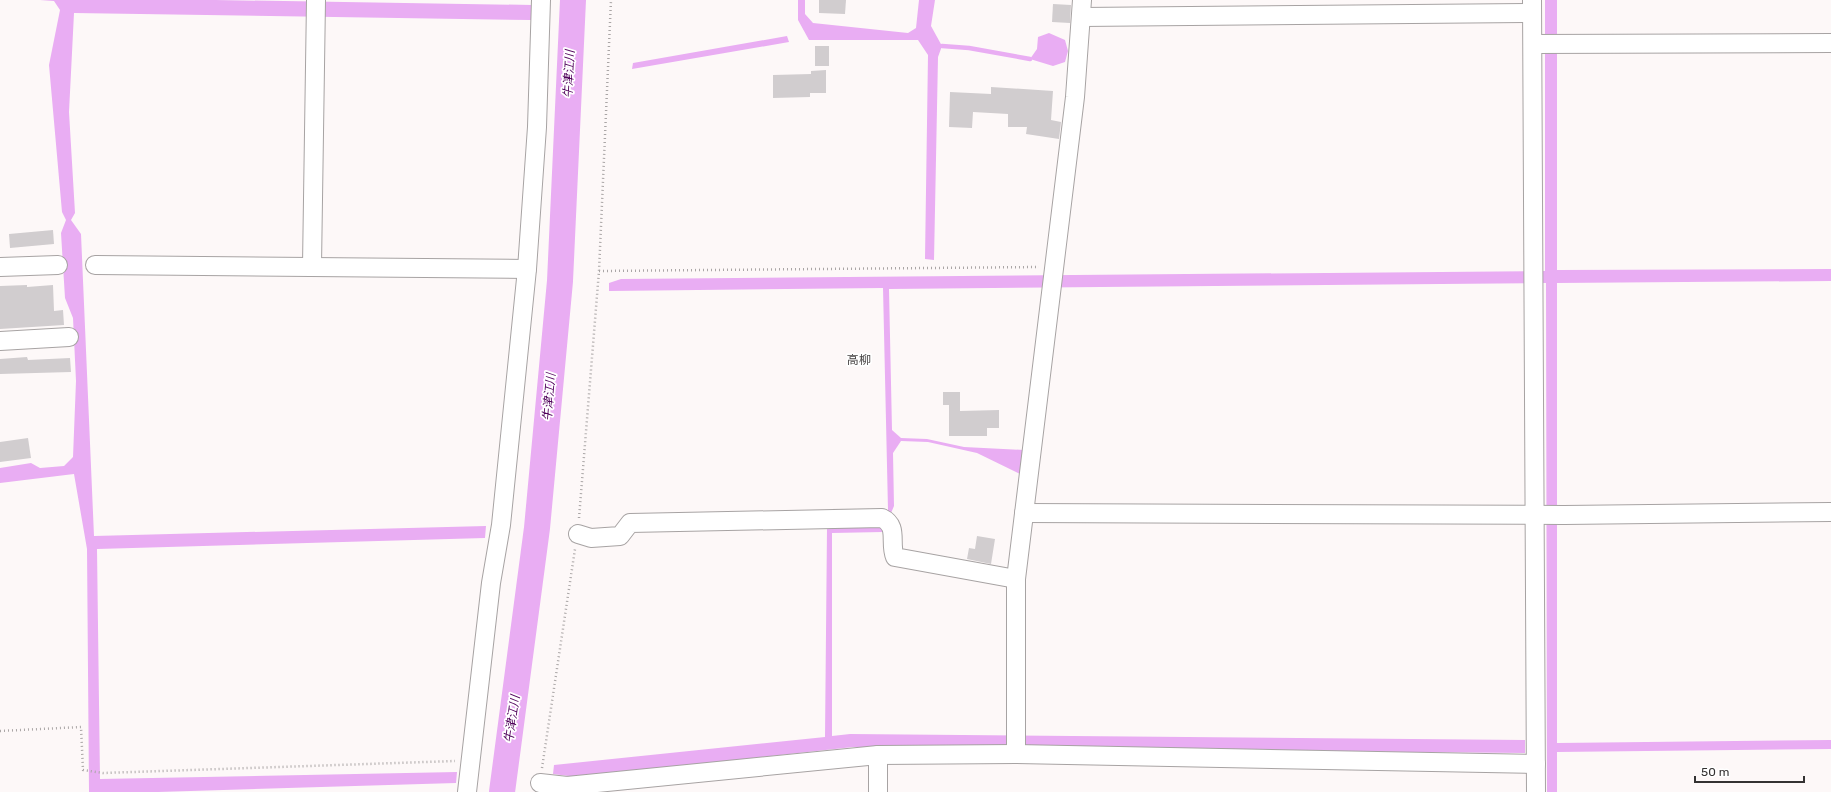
<svg xmlns="http://www.w3.org/2000/svg" width="1831" height="792" font-family="Rubik,'Noto Sans JP',sans-serif">
<rect width="100%" height="100%" fill="#fdf8f8"/>
<g fill="#e9adf3">
<polygon points="40,0 215,0 532,5 531,20 74,13 69,112 75,213 71,220 81,234 94,536 486,526 485,538 97,549 100,779 457,772 456,783 158,792 89,792 87,549 74,474 0,483 0,468 31,463 40,468 64,466 73,457 76,381 73,318 65,298 61,233 66,220 62,212 49,65 60,10 54,1"/>
<polygon points="798,0 805,0 805,14 813,23 908,33 916,28 919,0 935,0 931,26 942,46 938,57 934,260 925,259 928,55 918,40 809,40 798,20"/>
<polygon points="1545,0 1557,0 1557,270 1831,269 1831,281 1557,283 1557,743 1831,740 1831,749 1557,752 1557,792 1547,792 1546,283 889,289 892,430 901,438 927,439 964,447 1024,450 1020,474 977,453 928,442 901,441 893,453 894,506 883,532 832,533 832,736 850,734 1525,740 1525,753 853,747 577,777 553,774 554,765 825,737 827,528 882,527 888,510 883,288 609,291 609,283 621,279 1545,271"/>
<polygon points="1049,33 1065,40 1068,51 1065,62 1053,66 1030,59 1037,49 1038,37"/>
<polygon points="787,36 789,42 632,69 633,63"/>
</g>
<g fill="none" stroke-linecap="round" stroke-linejoin="round">
<polyline stroke="#e9adf3" stroke-width="4.5" points="942,46 969,48 1030,59"/>
<polyline stroke="#e9adf3" stroke-width="26" points="502,792 537,528 560,281 573,0"/>
</g>
<g fill="#d1cdcf">
<polygon points="819,0 846,0 845,14 819,13"/>
<polygon points="1053,4 1071,5 1070,23 1052,22"/>
<rect x="815" y="46" width="14" height="20"/>
<polygon points="826,70 826,93 810,93 810,97 773,98 773,75 811,74 811,71"/>
<polygon points="991,87 1053,91 1051,120 1061,122 1059,139 1026,134 1027,127 1008,127 1008,114 973,112 972,128 949,127 950,92 991,94"/>
<polygon points="53,230 54,244 10,248 9,234"/>
<polygon points="27,285 27,287 53,285 54,311 63,310 64,325 0,329 0,286"/>
<polygon points="27,357 28,360 70,358 71,372 0,374 0,359"/>
<polygon points="943,392 960,392 960,411 999,410 999,428 987,428 987,436 949,436 949,405 943,405"/>
<polygon points="28,438 31,458 0,462 0,442"/>
<polygon points="977,536 995,539 991,564 967,559 969,548 975,549"/>
</g>
<g fill="none" stroke-linecap="round" stroke-linejoin="round">
<g stroke="#a7a3a3" stroke-width="20">
<g id="minor">
<polyline points="1532,0 1536,792"/>
<polyline points="1081,17 1532,13"/>
<polyline points="1533,44 1831,43"/>
<polyline points="95,265 527,269"/>
<polyline points="312,266 316,0"/>
<polyline points="0,267 58,265"/>
<polyline points="0,341 69,337"/>
<polyline points="1024,513 1564,515 1831,512"/>
<path d="M 578,534 L 591,538 L 620,536 L 630,523 L 882,518 C 899,526 889,543 895,557 L 1016,579"/>
<polyline points="1016,754 1016,579 1075,97 1082,0"/>
<polyline points="878,755 878,792"/>
<polyline points="540,783 567,786 878,755 1016,754 1536,764"/>
<polyline points="467,792 491,583 501,525 527,269 537,127 541,0"/>
</g>
</g>
<g stroke="#aaa6a6" stroke-width="2.5" stroke-dasharray="1 3" stroke-linecap="butt">
<polyline points="599,271 1039,267"/>
<polyline points="579,518 599,271 611,0"/>
<polyline points="0,731 81,727 83,770 103,773 455,761"/>
<polyline points="542,768 575,549"/>
</g>
<use href="#minor" stroke="#fff" stroke-width="18"/>
</g>
<g text-anchor="middle" stroke-width="3.5" stroke-linejoin="round" paint-order="stroke">
<g font-size="12" font-style="italic" fill="#4f015a" stroke="#fff">
<text transform="translate(569 74) rotate(-87)" y="4">牛津江川</text>
<text transform="translate(549 397) rotate(-85)" y="4">牛津江川</text>
<text transform="translate(512 719) rotate(-82)" y="4">牛津江川</text>
</g>
<g font-size="12" fill="#484444" stroke="#fff">
<text x="859" y="364">高柳</text>
</g>
</g>
<path d="M1695 776v6h109v-6" fill="none" stroke="#343232" stroke-width="2"/>
<text x="1701" y="776" font-size="12" fill="#343232" stroke="#ffffff" stroke-width="3" paint-order="stroke">50 m</text>
</svg>
